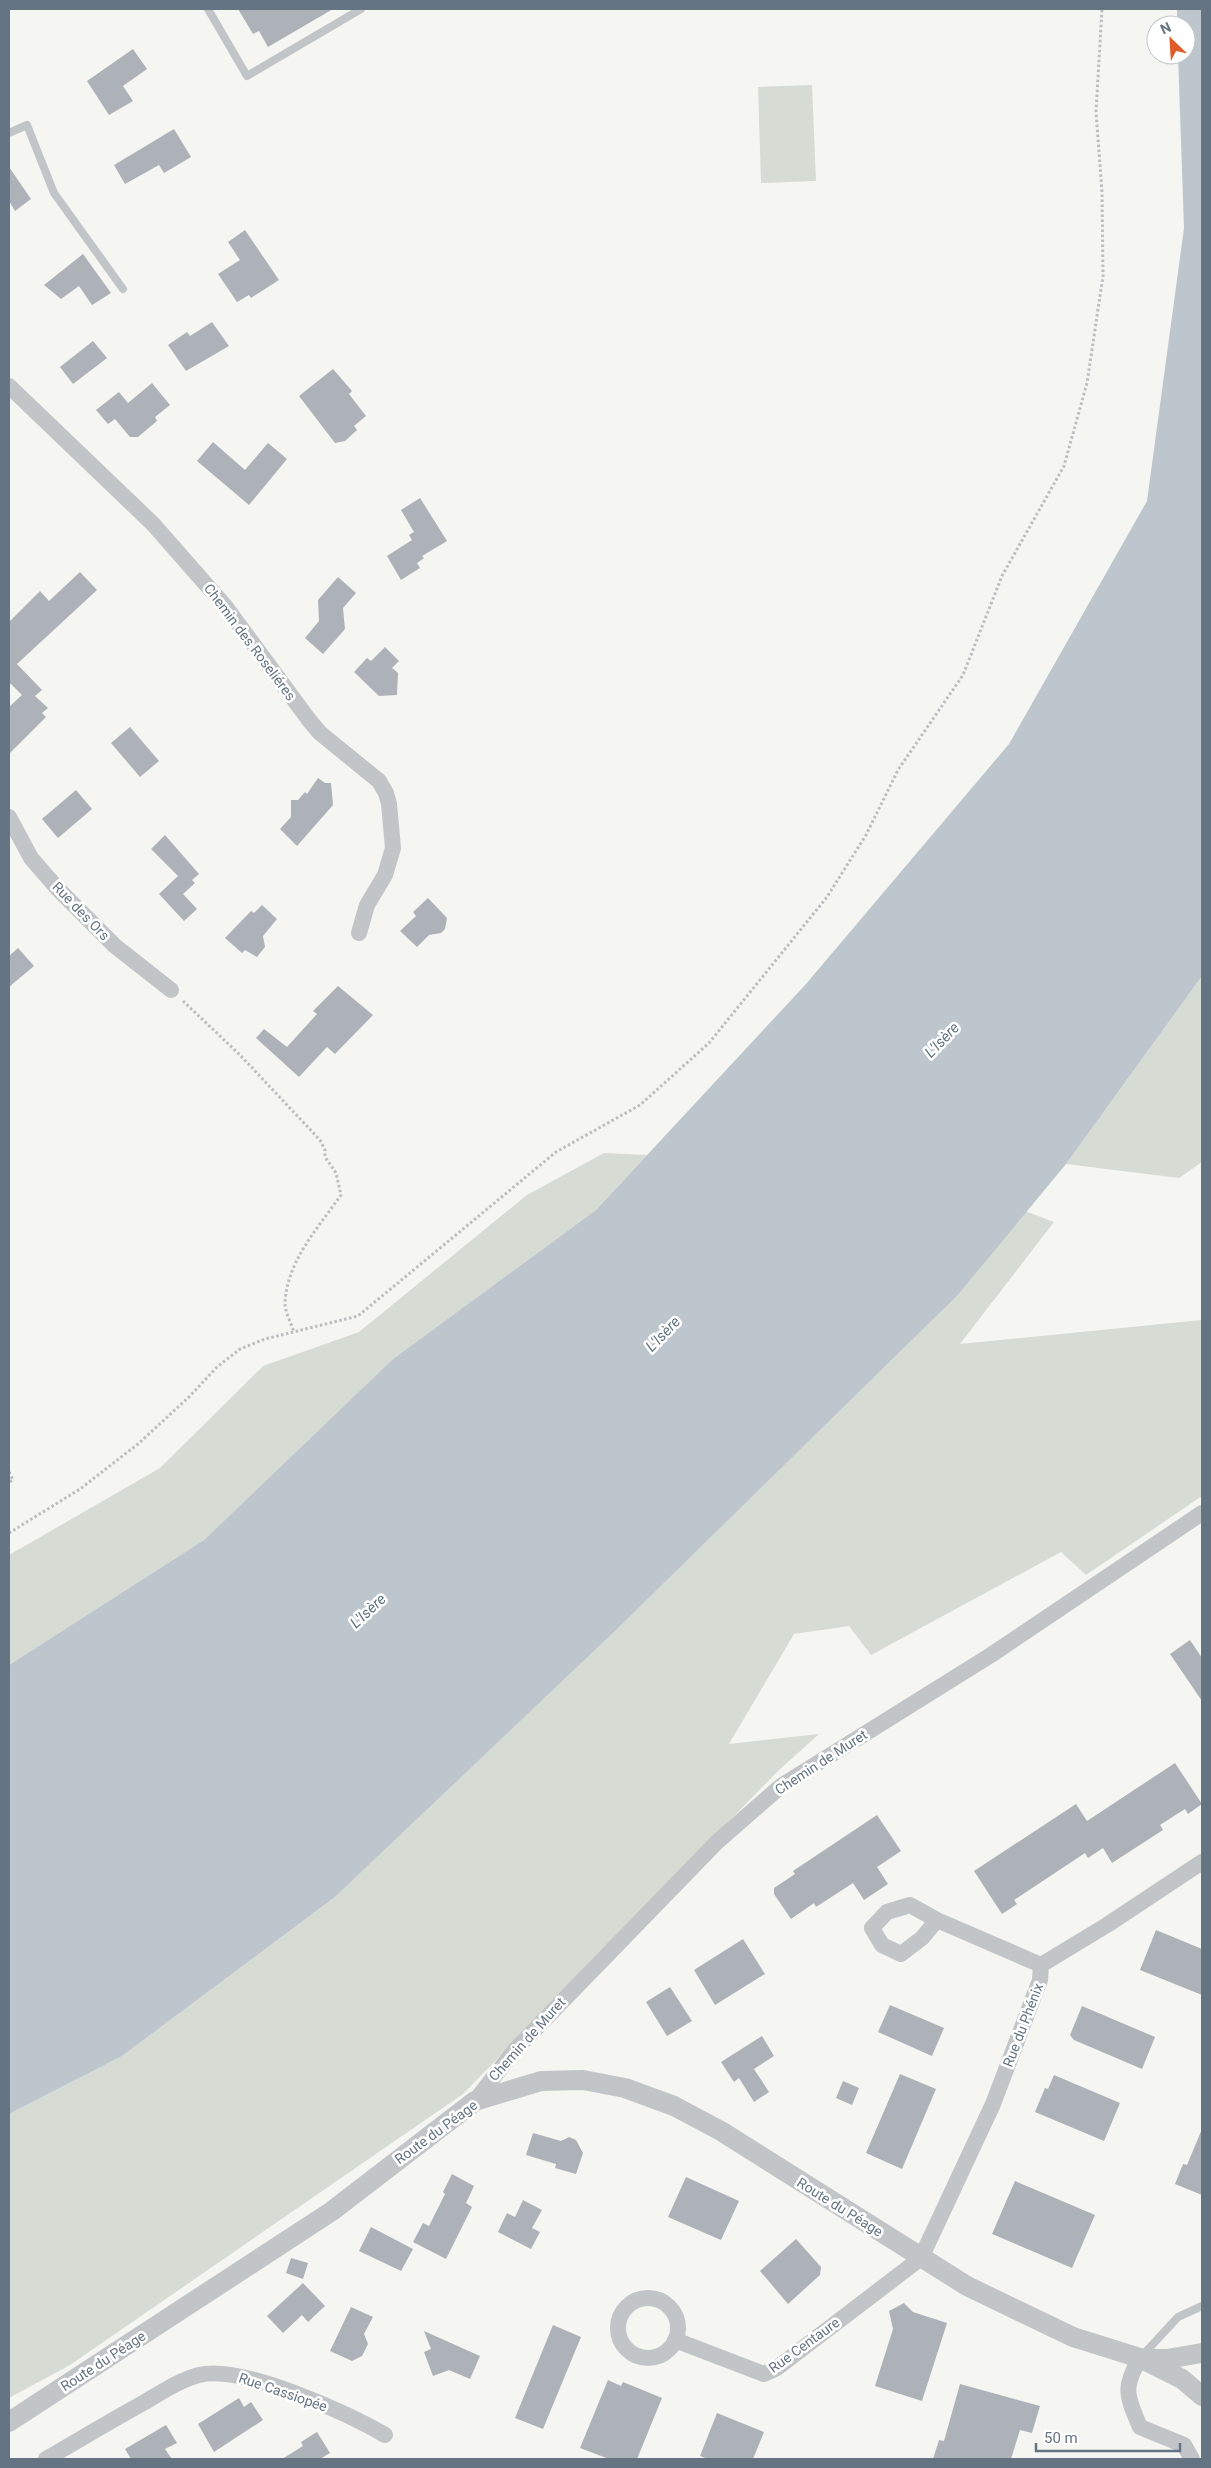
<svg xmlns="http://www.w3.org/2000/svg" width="1211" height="2468" font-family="Roboto,sans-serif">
<rect width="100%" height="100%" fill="#f5f6f2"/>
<g fill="#d6dcd3">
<polygon points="812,85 816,181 761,183 758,87"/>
<polygon points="1202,976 1202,1162 1179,1178 1066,1164"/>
<polygon points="604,1153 647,1155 596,1210 393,1359 204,1540 9,1665 9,1555 160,1468 263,1366 359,1332 527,1195"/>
<polygon points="1025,1211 1054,1222 960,1344 1202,1320 1202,1496 1086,1575 1061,1552 871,1655 849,1626 794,1634 729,1744 819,1734 778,1771 463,2094 70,2365 9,2398 9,2114 122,2056 335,1897 612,1634 957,1296"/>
</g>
<polygon fill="#bcc6cc" points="1177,9 1202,9 1202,976 1066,1164 957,1296 612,1634 335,1897 122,2056 9,2114 9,1665 204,1540 393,1359 596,1210 806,984 1009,744 1147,501 1184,228 1178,55 1186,55 1186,25 1177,25"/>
<g fill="#acb2b7">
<polygon points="238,9 333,9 268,47 259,31 253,34"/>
<polygon points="133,49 147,69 123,86 133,101 109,115 87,81"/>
<polygon points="174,129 191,157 164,173 159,165 125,184 114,165"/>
<polygon points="9,167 31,199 15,211 9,201"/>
<polygon points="245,230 279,280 251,298 249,295 237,302 218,274 240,260 228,242"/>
<polygon points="83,254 111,293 92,305 79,286 61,299 44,285"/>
<polygon points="212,322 229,346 186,371 168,345 187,332 190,336"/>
<polygon points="93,341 107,358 73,384 60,367"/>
<polygon points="333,369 352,391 349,394 366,416 354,426 357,430 345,441 335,443 299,396"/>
<polygon points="152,383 170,405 155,417 157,421 138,437 130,437 115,419 108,424 96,410 119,392 128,403"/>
<polygon points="213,442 245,470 268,443 287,459 249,505 197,461"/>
<polygon points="420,498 447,541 422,556 424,558 417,563 420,568 401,580 387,556 412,540 409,535 414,532 401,510"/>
<polygon points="80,572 97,590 17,664 42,690 35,696 48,708 42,713 46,717 9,754 9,707 22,695 9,682 9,622 40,591 49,601"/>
<polygon points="338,577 356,593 343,608 345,629 323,654 305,638 319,621 318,600"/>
<polygon points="385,647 399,661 392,668 398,673 397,695 379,696 354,672 367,658 371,661"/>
<polygon points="130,727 159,761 140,777 111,743"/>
<polygon points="318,778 325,783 331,783 333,805 297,846 280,829 291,817 291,800 298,800 305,792 307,794"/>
<polygon points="76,790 92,809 58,838 42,819"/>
<polygon points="165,835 199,874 192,880 195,883 183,894 197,909 184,921 159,894 178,876 151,849"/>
<polygon points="428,898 447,918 445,929 441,933 429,935 417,947 400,931 416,916 413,912"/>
<polygon points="262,905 277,919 263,936 265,947 257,957 245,950 242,953 225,938 251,911 254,913"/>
<polygon points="18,948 34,966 9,987 9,956"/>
<polygon points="338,986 373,1015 335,1054 327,1047 299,1077 256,1038 264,1029 287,1047 317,1014 313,1011"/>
<polygon points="1190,1640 1202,1658 1202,1701 1170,1654"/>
<polygon points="1175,1763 1202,1804 1188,1814 1185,1809 1160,1825 1163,1830 1112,1863 1103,1848 1088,1858 1085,1853 1014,1900 1017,1904 1002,1914 974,1871 1076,1804 1087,1821"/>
<polygon points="877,1815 901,1851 877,1867 888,1884 864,1900 853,1883 816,1907 814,1903 791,1919 774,1894 774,1888 795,1874 793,1871"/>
<polygon points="1156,1930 1202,1949 1202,1995 1140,1970"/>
<polygon points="743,1939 765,1974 715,2005 694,1970"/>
<polygon points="670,1987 692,2021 667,2036 646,2002"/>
<polygon points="890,2005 944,2028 932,2056 878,2032"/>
<polygon points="1082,2006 1155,2037 1142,2069 1074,2040 1070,2035"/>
<polygon points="762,2036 774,2056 754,2069 769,2092 754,2102 739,2078 734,2082 721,2062"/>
<polygon points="900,2074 936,2089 902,2169 866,2153"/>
<polygon points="1054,2075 1120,2103 1104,2141 1035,2112 1045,2088 1048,2089"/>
<polygon points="843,2081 859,2088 852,2105 836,2098"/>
<polygon points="1202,2129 1202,2195 1175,2184 1183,2164 1187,2165"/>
<polygon points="533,2133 561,2141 569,2137 576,2140 583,2153 576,2174 555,2168 556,2164 526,2155"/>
<polygon points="452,2174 474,2186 466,2203 472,2207 446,2259 413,2242 423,2223 429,2226 445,2194 443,2192"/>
<polygon points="686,2177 739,2201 721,2240 668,2217"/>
<polygon points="1015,2181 1095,2215 1072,2268 992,2234"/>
<polygon points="523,2200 542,2210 532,2228 540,2232 531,2249 498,2232 507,2213 515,2217"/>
<polygon points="371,2227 413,2249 401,2271 359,2251"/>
<polygon points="796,2239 821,2267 820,2275 788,2304 760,2271"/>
<polygon points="291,2258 308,2263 303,2279 286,2273"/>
<polygon points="303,2283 325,2306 308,2322 302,2315 283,2333 267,2316"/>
<polygon points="904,2303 913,2312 947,2323 922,2401 875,2386 893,2329 889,2311"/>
<polygon points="351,2307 373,2317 364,2334 368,2344 362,2356 352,2361 330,2351"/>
<polygon points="553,2325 581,2337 543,2429 515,2418"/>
<polygon points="424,2331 480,2356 470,2379 449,2370 433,2376 424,2352 431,2349"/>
<polygon points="608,2380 621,2386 623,2382 662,2398 637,2459 609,2459 580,2448"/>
<polygon points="960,2384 1040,2406 1032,2433 1020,2430 1011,2459 933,2459 939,2440 944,2441"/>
<polygon points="239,2398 244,2407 251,2402 263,2420 214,2452 198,2424"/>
<polygon points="717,2413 764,2432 753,2459 708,2459 700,2456"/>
<polygon points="166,2425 177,2443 165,2449 172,2459 131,2459 125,2449"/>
<polygon points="317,2432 330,2453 320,2459 282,2459 303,2446 301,2442"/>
</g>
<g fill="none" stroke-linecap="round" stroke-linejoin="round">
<g stroke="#bbbdbf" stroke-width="3" stroke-dasharray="2.5 2.5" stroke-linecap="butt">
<path d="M 183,1001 L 240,1055 L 320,1140 L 325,1150 L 325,1157 L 336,1173 L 341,1195 C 318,1228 287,1261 285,1303 C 285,1312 291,1323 294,1332"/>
<polyline points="9,1472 13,1480 9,1482"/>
<polyline points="9,1533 80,1489 138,1444 190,1396 217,1367 240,1349 265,1339 358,1316 556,1152 640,1105 709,1043 827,897 866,835 898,770 963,675 1002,576 1064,466 1087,383 1103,276 1102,192 1096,112 1102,9"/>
</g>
<g stroke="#c1c5c8" stroke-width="8">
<polyline points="208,9 247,76 361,9"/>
<polyline points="9,133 27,125 54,193 123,289"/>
<polyline points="1141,2357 1178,2317 1202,2306"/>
</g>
<g stroke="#c1c5c8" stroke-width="16">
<polyline points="9,386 153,524 225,606 309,720 320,733 379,781 386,793 389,804 393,848 385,875 367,905 359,933"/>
<polyline points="9,817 31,858 57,888 115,946 171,990"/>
<polyline points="937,1920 922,1938 901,1954 882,1945 872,1928 887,1912 910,1905 937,1920 1041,1965"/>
<polyline points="475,2101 515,2050 717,1842 781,1786 991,1655 1202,1513"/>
<circle cx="648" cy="2328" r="30"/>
<polyline points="675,2340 764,2374 777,2368 921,2258 993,2104 1040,1980 1041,1965 1107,1925 1202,1862"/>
<path d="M 1140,2358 C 1122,2389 1127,2396 1140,2427 L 1184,2445 L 1192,2459"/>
<path d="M 46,2459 C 79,2440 112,2420 145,2402 C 162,2392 180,2380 199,2375 C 241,2364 348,2413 385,2435"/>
</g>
<g stroke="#c1c5c8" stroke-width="20">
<polyline points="1147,2359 1167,2359 1202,2353"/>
<polyline points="9,2422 332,2211 475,2101 541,2081 583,2080 625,2088 674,2106 721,2131 967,2286 1073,2337 1140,2358 1182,2379 1202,2396"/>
</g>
</g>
<g text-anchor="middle" stroke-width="5" stroke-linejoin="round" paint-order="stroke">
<g font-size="14" fill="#657482" stroke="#fff">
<text transform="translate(250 642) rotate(53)" y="5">Chemin des Roseliéres</text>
<text transform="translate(81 911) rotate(46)" y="5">Rue des Ors</text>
<text transform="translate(821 1762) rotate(-33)" y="5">Chemin de Muret</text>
<text transform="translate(1023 2025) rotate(-69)" y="5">Rue du Phénix</text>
<text transform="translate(527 2039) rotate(-48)" y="5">Chemin de Muret</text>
<text transform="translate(436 2132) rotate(-36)" y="5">Route du Péage</text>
<text transform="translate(840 2207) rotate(32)" y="5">Route du Péage</text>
<text transform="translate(804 2345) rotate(-36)" y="5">Rue Centaure</text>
<text transform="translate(103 2361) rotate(-33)" y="5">Route du Péage</text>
<text transform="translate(283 2392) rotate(19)" y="5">Rue Cassiopée</text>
</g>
<g font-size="15" font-style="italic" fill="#61757f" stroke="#fff">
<text transform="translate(942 1040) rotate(-46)" y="5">L'Isère</text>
<text transform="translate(663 1334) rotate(-46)" y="5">L'Isère</text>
<text transform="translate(368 1611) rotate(-43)" y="5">L'Isère</text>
</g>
</g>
<rect width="1211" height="2468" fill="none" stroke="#657482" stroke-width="20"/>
<g transform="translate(1171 40) rotate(335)"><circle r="24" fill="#ffffff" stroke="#c1c7cd"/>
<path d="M0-4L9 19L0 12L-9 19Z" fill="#df5c28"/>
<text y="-8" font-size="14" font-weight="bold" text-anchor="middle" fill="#657482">N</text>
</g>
<path d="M1036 2443v8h144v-8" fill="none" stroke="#657482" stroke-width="2.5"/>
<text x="1044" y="2443" font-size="15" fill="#657482" stroke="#ffffff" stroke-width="4" paint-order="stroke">50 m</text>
</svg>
